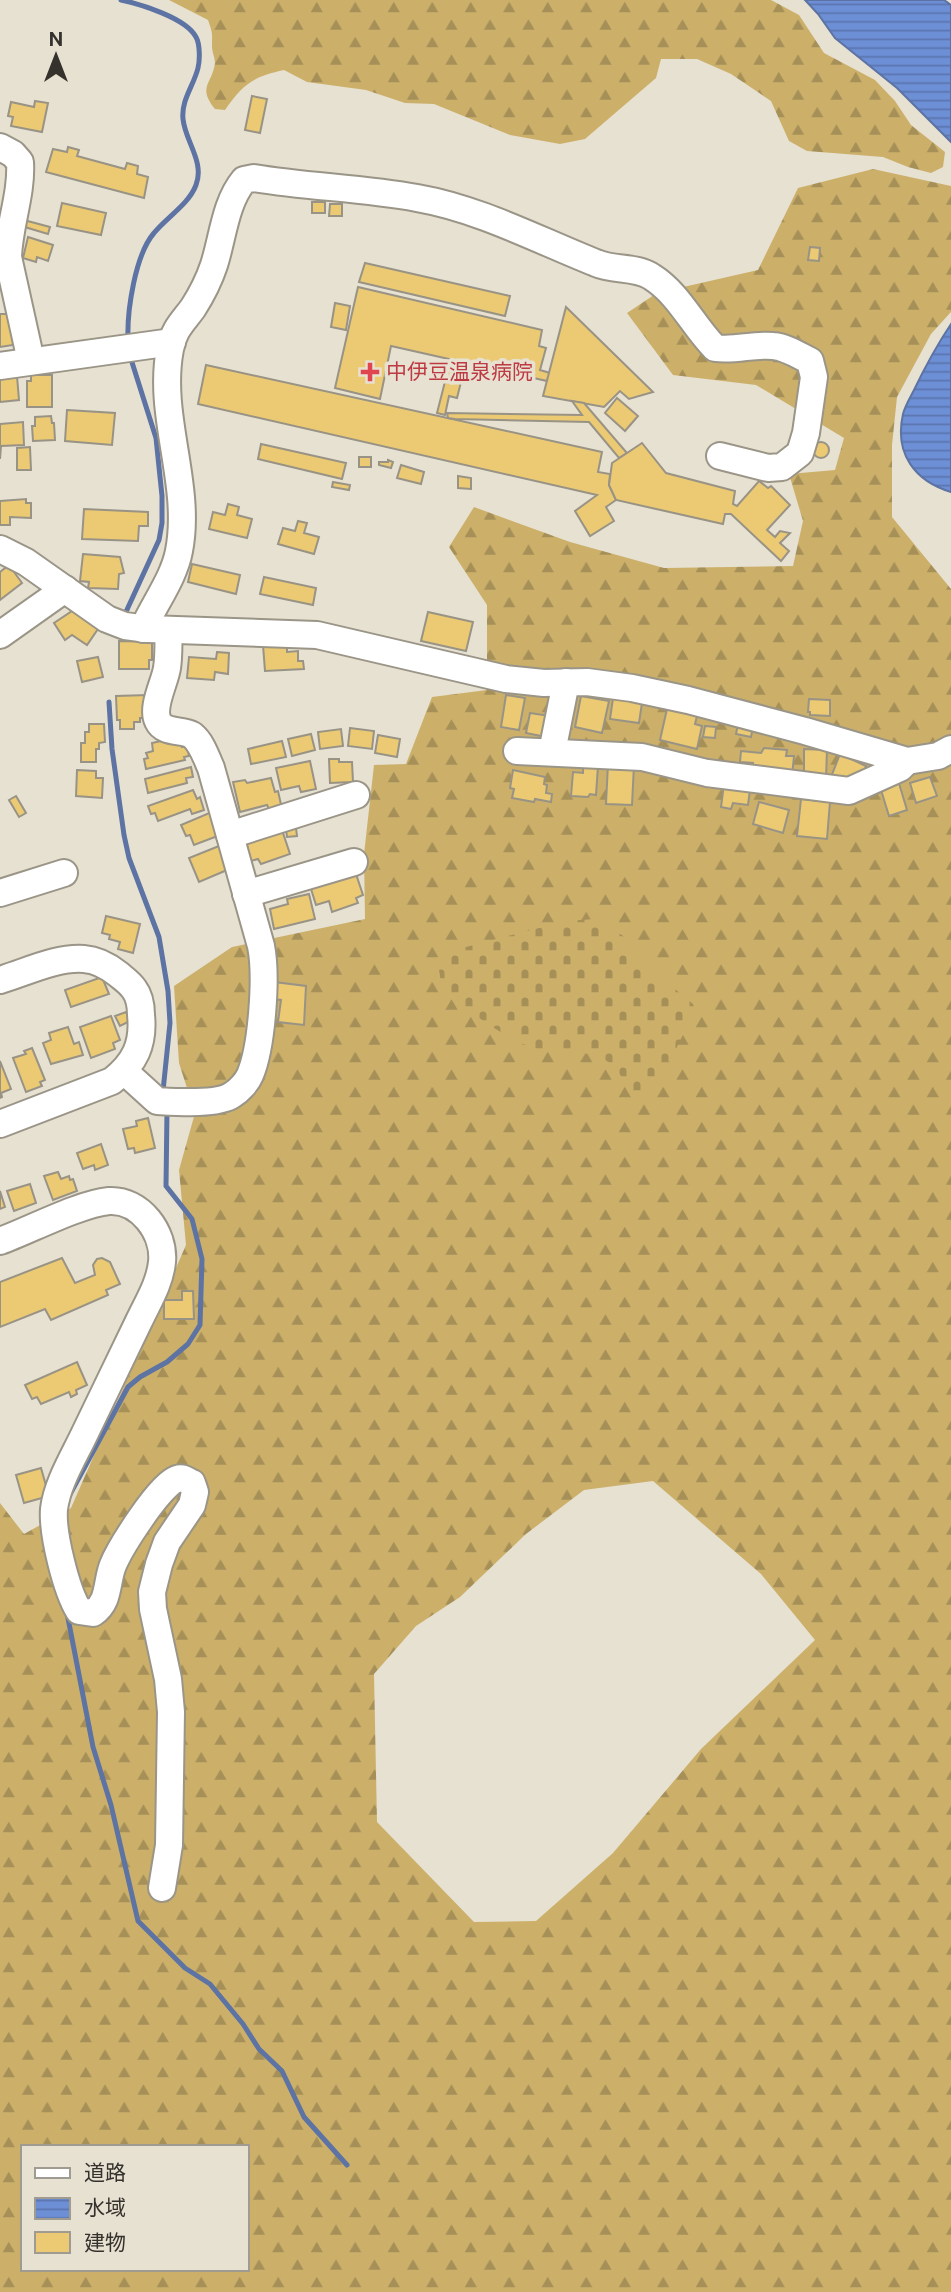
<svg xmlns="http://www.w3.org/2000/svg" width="951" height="2292" font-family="'Public Sans','Noto Sans JP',sans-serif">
<defs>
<pattern id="forest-firs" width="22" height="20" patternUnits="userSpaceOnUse" patternTransform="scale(1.75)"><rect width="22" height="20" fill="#ccb06a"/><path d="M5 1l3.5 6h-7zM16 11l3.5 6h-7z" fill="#a69058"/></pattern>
<pattern id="cemetery-stones" width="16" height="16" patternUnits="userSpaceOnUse" patternTransform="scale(1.75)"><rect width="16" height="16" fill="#ccb06a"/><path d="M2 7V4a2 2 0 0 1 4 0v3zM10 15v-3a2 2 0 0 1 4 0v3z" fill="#a69058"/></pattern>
<pattern id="water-rules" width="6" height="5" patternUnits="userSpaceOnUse" patternTransform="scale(1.75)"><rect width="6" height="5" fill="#6d8fd6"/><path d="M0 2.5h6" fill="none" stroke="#5a75ae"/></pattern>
</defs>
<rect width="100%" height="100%" fill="#e7e1d2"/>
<g fill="url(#forest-firs)" fill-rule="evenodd">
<path d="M 169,0 L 771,0 L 799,15 L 824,53 L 875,80 L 895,101 L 911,125 L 945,152 L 943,167 L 931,173 L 908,167 L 883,157 L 807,151 L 789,141 L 771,101 L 731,74 L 697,59 L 661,59 L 656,78 L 585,139 L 560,144 L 510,135 L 434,104 L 405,103 L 366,90 L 307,82 L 284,70 C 252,77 243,84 225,110 L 215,109 C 197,86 212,85 215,63 C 215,58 212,52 212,47 C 212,32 213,34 208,20 Z"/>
<path d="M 873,169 L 951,186 L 951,312 L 931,334 L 897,397 L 892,445 L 892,517 L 951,589 L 951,2292 L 0,2292 L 0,1503 L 24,1534 L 71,1508 L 186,1245 L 179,1170 L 195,1113 L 179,1063 L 174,986 L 232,947 L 365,919 L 364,854 L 374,765 L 406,764 L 432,697 L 487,690 L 487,605 L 449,547 L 474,507 L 570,542 L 664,568 L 793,566 L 803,521 L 789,474 L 835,470 L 844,438 L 756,385 L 673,375 L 627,313 L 657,293 L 758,270 L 798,188 ZM 653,1481 L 761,1574 L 815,1640 L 701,1749 L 613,1853 L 536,1921 L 474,1922 L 377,1822 L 374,1674 L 416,1626 L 460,1597 L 526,1534 L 584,1490 ZM 23,2147 L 247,2147 L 247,2269 L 23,2269 Z"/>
</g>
<path fill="url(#cemetery-stones)" d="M 595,919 L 625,937 L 634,955 L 693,1004 L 695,1010 L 673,1055 L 643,1098 L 641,1109 C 628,1095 625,1076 611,1064 C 590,1046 561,1056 537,1049 C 505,1039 476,1015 448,996 L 442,988 L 437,958 L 443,953 L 566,921 Z"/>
<g fill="url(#water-rules)" stroke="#5c73a3" stroke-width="2">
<polygon points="805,0 944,0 951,5 951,142 897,88 835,38 818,14"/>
<path d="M 951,324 L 951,492 C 915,481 894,454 903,414 C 905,406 910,398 914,390 C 925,367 937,345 951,324 Z"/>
</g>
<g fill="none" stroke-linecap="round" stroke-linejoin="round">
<g stroke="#5c73a3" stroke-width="5">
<path d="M 121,0 C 140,4 186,18 196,37 C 200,44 200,60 198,68 C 194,85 181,100 183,119 C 185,141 205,162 196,185 C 189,204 167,217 154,233 C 135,255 127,311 128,339"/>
<polyline points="125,614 159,540 162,523 162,496 156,438 130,356"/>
<polyline points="109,702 112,749 124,835 129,858 159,937 168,991 170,1023 163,1091"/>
<polyline points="68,1498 128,1387 140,1377 167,1362 188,1344 200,1325 202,1259 192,1219 166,1186 167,1110"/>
<polyline points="67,1613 93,1747 111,1805 138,1921 185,1968 210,1984 243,2024 259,2049 282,2071 304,2117 347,2165"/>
</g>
</g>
<g fill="#ebca73" stroke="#999385" stroke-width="2">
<polygon points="252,96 267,99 260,133 245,130"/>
<polygon points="35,101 48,103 42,132 11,126 13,117 8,116 11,102 34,107"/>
<polygon points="68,147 79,150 77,156 125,169 127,163 138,166 137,174 148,177 144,198 46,172 53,149 67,152"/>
<rect x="312" y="202" width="13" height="11"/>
<polygon points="62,203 106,213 101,235 57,226"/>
<polygon points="330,204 342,204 342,216 329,216"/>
<polygon points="20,219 50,227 48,234 18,225"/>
<polygon points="28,237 53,245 48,261 37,257 36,262 23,258"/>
<polygon points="810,247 820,248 819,261 808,260"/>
<polygon points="365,263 510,296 505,316 359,282"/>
<polygon points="358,287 542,330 539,346 546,348 540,370 550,373 547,381 391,346 380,399 335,388"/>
<polygon points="335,303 350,306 346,330 331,327"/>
<polygon points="566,307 653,392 629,399 620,391 604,407 543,396"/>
<polygon points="0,314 12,314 13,345 0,347"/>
<polygon points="450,362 465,366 457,398 449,396 445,415 437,413"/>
<polygon points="206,365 602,452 598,472 610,474 609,485 616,500 606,507 614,521 590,536 575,511 597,495 198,404"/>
<polygon points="31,375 52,375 52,407 27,407 27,381 31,381"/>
<polygon points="17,376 19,400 0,402 0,378"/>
<polygon points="617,398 638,416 625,431 605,413"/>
<polygon points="572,401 584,403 627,453 619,458 589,422 455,419 448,418 447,413 582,415"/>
<polygon points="67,410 115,413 112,445 65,441"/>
<polygon points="51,416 52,423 54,423 55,440 33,441 32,426 35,426 35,417"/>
<polygon points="23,422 24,445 1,446 0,459 0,424"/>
<circle cx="821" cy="450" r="8"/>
<polygon points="642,443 666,473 735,491 733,504 737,506 759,481 768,488 771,486 790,505 767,530 775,537 780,531 790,533 780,543 789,551 781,561 731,514 725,514 723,524 616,500 609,485 612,463"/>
<polygon points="261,444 346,463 342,479 258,459"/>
<polygon points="30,447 31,470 17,470 17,448"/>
<rect x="359" y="457" width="12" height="10"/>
<polygon points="388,460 393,462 391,468 379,465 379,462 388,462"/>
<polygon points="401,465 424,472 421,484 397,478"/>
<polygon points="458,476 471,478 471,489 458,488"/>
<polygon points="333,482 350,485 349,490 332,487"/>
<polygon points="26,499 26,503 31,503 31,518 10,517 10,525 0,525 0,501"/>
<polygon points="228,504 239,507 237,515 252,519 247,538 209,529 213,512 225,515"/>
<polygon points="84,509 148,512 148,526 139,526 138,541 82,539"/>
<polygon points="298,521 307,523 304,533 319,537 314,554 278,544 283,528 295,531"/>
<polygon points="83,554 120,557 124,573 119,574 118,589 88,588 89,582 80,581"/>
<polygon points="192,564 240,575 236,594 188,582"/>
<polygon points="9,565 22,583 0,600 0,572"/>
<polygon points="264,577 316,588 313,605 260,594"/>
<polygon points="75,609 100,626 87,645 72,635 65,640 54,623"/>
<polygon points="428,612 473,622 466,651 421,641"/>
<polygon points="119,641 152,642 152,660 149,660 149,669 119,669"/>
<polygon points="287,644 287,652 298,651 298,661 303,661 304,669 265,671 263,645"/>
<polygon points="217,652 229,653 228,674 215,672 214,680 187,678 189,657 216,659"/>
<polygon points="98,657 103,677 82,682 77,661"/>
<polygon points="148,695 148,718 140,718 140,722 134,722 134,729 120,729 120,720 117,720 116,696"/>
<polygon points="506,695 525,698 519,730 501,727"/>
<polygon points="581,696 609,701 602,733 575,727"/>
<polygon points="613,698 642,703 639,723 610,719"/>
<polygon points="809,699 830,700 830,716 810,715 810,712 808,712"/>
<polygon points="667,709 697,716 695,724 702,726 697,749 660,740"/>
<polygon points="530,713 550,716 546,737 526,733"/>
<polygon points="89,724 104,724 105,742 99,743 99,749 96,749 96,762 81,762 81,743 85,743 85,732 89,732"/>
<polygon points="738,724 753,727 751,737 736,734"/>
<polygon points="705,726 716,727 715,738 703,737"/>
<polygon points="350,728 374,731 372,749 348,746"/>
<polygon points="341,729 343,746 320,749 318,732"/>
<polygon points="311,734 315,750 292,756 288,739"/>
<polygon points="378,735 400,739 397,757 375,753"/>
<polygon points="179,737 182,747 187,746 189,756 184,757 185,760 146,769 144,759 148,758 146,753 153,751 152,743"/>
<polygon points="282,741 286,757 251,764 248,749"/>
<polygon points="764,748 787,750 786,756 794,756 792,776 752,772 753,763 740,762 741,751 761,753"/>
<polygon points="804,749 827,750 826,778 804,777"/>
<polygon points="840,754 866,766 861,779 831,777"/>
<polygon points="329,759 339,759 339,762 352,762 353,782 330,783"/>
<polygon points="310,761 316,789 301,792 299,786 281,790 276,768"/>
<polygon points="608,764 634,765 632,805 606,804"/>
<polygon points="583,765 598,766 596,795 590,794 588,797 571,796 573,772 583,773"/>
<polygon points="191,767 193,777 186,778 187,783 148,793 145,779"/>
<polygon points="77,770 96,771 96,778 103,778 102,798 76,796"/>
<polygon points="513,770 545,777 544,784 547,785 546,793 552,794 551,802 535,799 534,802 512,798 514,789 510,788"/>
<polygon points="930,777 937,796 916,803 910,783"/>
<polygon points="271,778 275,792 278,791 282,809 270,811 267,805 240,812 233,782 245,780 247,783"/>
<polygon points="898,780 907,810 889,816 881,790"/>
<polygon points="724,784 750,790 748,805 733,803 731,809 721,807"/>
<polygon points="193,790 197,799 200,797 204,810 192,814 190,809 158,821 155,813 151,814 148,806"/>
<polygon points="16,796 26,813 19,817 9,800"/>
<polygon points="801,799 830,802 827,839 797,836"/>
<polygon points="759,802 789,810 783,833 753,824"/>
<polygon points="214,811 223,834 194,845 190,835 186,836 181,825"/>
<polygon points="296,828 297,836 287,837 286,829"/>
<polygon points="282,830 290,854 261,864 258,859 251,861 246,841"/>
<polygon points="224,844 227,870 199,882 189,858"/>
<polygon points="356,874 363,895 356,898 358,903 332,912 329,901 316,905 311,889"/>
<polygon points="309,894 315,919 274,929 270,909 288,904 287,899"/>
<polygon points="106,916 140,924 133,953 118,949 120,942 109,939 110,935 102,933"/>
<polygon points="102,977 109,994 71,1007 65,990"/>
<polygon points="274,982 306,986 304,1025 278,1022 281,1000 272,999"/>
<polygon points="126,1012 130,1021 120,1026 115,1016"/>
<polygon points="111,1016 120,1040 113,1043 115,1049 91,1058 80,1027"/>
<polygon points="68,1027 74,1044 79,1042 83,1055 51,1064 43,1043 51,1040 49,1033"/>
<polygon points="32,1048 45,1080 40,1082 42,1086 26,1092 13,1058 26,1054 24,1051"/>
<polygon points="0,1061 11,1089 1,1093 2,1097 0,1098"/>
<polygon points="148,1118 155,1148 135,1153 134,1148 128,1149 123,1129 137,1126 136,1121"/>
<polygon points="101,1144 108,1165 95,1170 94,1165 83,1169 77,1153"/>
<polygon points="58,1172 61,1179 69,1176 70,1180 73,1179 77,1191 53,1200 44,1176"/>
<polygon points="30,1184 36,1203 14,1211 7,1191"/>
<polygon points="0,1191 5,1207 0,1209"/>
<polygon points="62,1258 75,1283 95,1275 93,1265 97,1259 102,1258 110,1262 120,1284 106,1290 108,1295 51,1320 45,1309 0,1327 0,1282"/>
<polygon points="182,1291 193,1291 194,1319 164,1319 164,1300 182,1300"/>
<polygon points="77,1362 87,1385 76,1390 77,1394 71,1397 69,1392 41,1404 37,1397 32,1399 25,1385"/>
<polygon points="41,1468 49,1496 24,1503 16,1475"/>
</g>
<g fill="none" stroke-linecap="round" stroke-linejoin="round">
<g stroke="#9a9587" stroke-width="30">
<g id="minor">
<path d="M 0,147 L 13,154 L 20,162 C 22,194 9,225 8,257 L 31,361"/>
<polyline points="0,366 172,342"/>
<polyline points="0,549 26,562 107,619 125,626 148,629 317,635 506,679 544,683 587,682 632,688 688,700 805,731 907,761 938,756 951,749"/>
<path d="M 143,629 C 154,604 174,578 179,551 C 192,484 157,416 170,349 C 174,329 182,323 193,308 C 202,294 209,280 214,265 C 223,237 225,203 244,180 L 254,178 C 308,187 363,188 417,198 C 480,209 538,240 596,263 C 614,271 636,266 652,277 C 679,294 693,326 715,348 C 735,351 753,344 773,346 C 786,347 798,355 810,361 L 814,377 L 806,433 L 800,453 L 782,467 L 768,468 L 720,456"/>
<polyline points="0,635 65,589"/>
<polyline points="517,751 642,757 707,773 849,791 900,768 907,761"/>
<polyline points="552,752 566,682"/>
<polyline points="230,835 356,795"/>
<polyline points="0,893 64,873"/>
<polyline points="246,894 354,862"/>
<path d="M 0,980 C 27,972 56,957 84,959 C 98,960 108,966 118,974 C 124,979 130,983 134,989 C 140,997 141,1006 141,1015 C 144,1044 135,1063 112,1081 L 0,1124"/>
<path d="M 124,1071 L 157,1101 C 176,1102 217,1105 232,1095 C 239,1091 247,1082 250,1075 C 262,1047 267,976 261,946 L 211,768 C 206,757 202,743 192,735 C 182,729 164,734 158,721 C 151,707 165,682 167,668 C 169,656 168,642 169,630"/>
<path d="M 0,1241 C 30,1230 79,1204 109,1201 C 140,1199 165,1233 162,1262 C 160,1283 148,1302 139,1321 C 121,1359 102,1397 84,1435 C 73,1458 57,1484 54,1509 C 52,1533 66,1590 79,1611 L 93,1613 C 110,1602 106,1582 113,1565 C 120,1548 160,1484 177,1479 C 183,1477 186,1480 192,1483 L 195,1492 L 192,1505 L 167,1542 L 159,1564 L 152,1592 L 153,1609 L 168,1679 L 171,1712 L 169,1845 L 162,1888"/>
</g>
</g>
<use href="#minor" stroke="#fff" stroke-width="26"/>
</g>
<path fill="#e0444e" stroke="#e7e1d2" stroke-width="2.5" d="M366.5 361.5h7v7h7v7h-7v7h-7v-7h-7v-7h7z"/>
<g text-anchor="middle" stroke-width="7" stroke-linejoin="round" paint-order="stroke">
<g font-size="21" fill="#be3a42" stroke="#e7e1d2" text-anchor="start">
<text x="386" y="379">中伊豆温泉病院</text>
</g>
</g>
<rect x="21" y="2145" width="228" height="126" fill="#e7e1d2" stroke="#a09b90" stroke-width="2"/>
<rect x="35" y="2168" width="35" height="10" fill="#ffffff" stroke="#a09b90" stroke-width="2"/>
<text x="84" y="2180" font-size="21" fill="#35322d">道路</text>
<rect x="35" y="2198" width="35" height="21" fill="url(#water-rules)" stroke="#a09b90" stroke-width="2"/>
<text x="84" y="2215" font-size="21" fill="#35322d">水域</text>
<rect x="35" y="2232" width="35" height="21" fill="#ebca73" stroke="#a09b90" stroke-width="2"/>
<text x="84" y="2250" font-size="21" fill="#35322d">建物</text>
<g transform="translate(56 56)" stroke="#e7e1d2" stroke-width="5" paint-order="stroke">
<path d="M0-5L12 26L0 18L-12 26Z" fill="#35322d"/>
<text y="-10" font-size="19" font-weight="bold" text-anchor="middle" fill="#35322d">N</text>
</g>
</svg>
